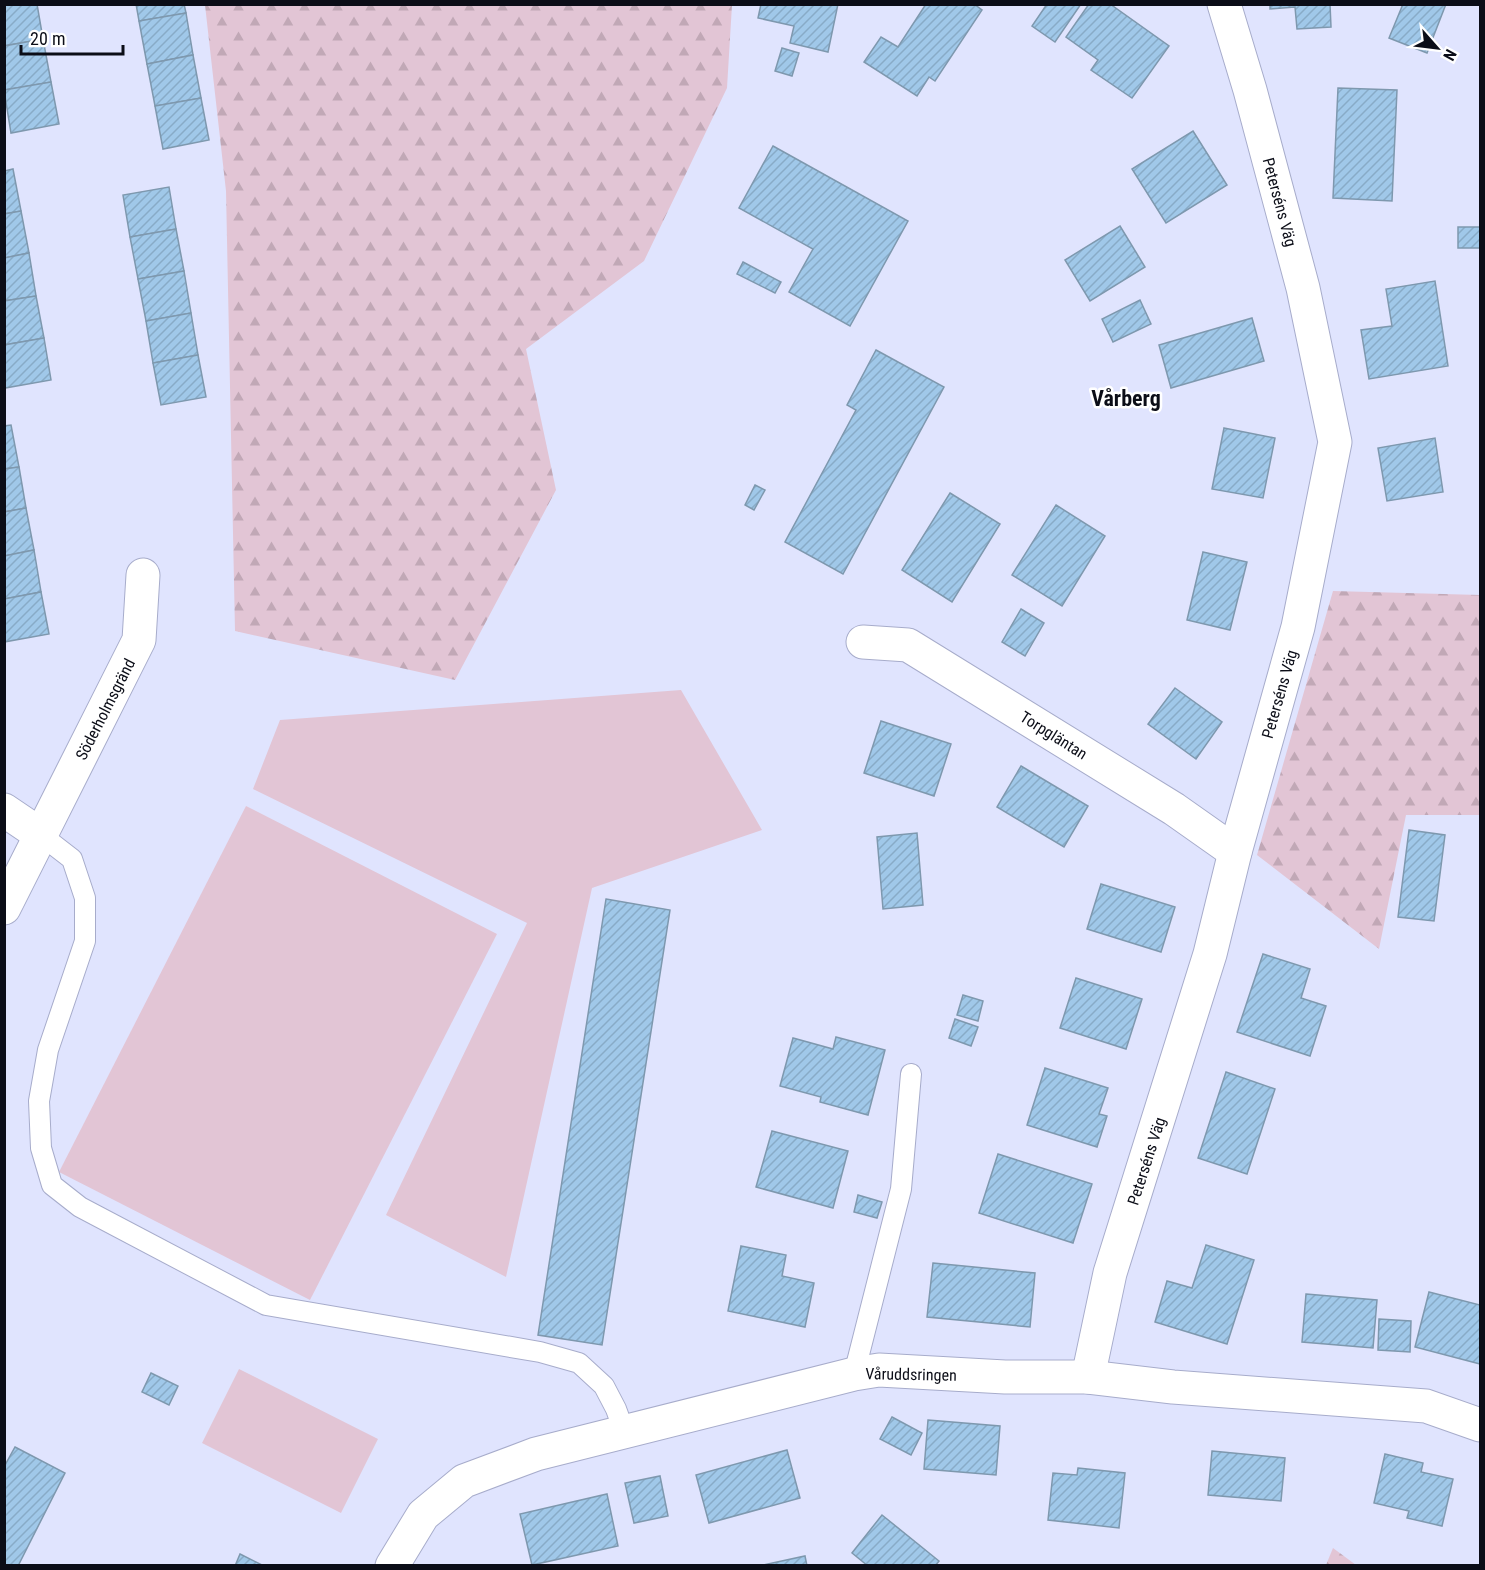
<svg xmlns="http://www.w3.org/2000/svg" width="1485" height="1570" font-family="'Roboto Condensed',sans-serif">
<defs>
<pattern id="forest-firs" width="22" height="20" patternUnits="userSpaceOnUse" patternTransform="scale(1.5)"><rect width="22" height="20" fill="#e2c5d5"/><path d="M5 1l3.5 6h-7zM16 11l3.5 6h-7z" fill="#c1a8b6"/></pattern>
<pattern id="building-hatch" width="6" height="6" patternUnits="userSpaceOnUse" patternTransform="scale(1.5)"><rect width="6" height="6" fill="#a0c8e9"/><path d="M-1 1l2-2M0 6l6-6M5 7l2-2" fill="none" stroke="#88abc7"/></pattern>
</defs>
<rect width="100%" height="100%" fill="#e0e4fe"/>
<g fill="url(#forest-firs)">
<polygon points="205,5 732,5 727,88 644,261 526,349 556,490 455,680 235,631 226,191"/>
<polygon points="1333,591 1480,595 1480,815 1406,815 1379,949 1257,855"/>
<polygon points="1333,1548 1356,1565 1326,1565"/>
</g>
<g fill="#e2c5d5">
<polygon points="681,690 762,830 592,888 506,1277 386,1215 527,923 253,789 280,720"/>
<polygon points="246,806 497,934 310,1300 59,1172"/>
<polygon points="239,1369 378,1439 341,1513 202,1443"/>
</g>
<g fill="url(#building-hatch)" stroke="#7e98ae" stroke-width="1.5">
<polygon points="4,4 37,4 43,39 4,46"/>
<polygon points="136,4 184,4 186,13 139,21"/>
<polygon points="761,4 838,4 828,52 790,43 794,26 758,18"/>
<polygon points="926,4 974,4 982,10 935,81 929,77 917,96 864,62 881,37 898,47"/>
<polygon points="1047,4 1081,4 1055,42 1032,26"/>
<polygon points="1089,4 1110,4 1169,46 1132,98 1091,70 1098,60 1066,37"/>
<polygon points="1270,4 1330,4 1331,27 1297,29 1295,7 1270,9"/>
<polygon points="1403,4 1446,4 1427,53 1389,38"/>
<polygon points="186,13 193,55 147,64 139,21"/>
<polygon points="43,39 51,82 4,90 4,46"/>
<polygon points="782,48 799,53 792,76 775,71"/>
<polygon points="193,55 201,98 155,106 147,64"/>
<polygon points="51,82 59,124 11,133 4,90"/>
<polygon points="1338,88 1397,90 1392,201 1333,198"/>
<polygon points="201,98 209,140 163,149 155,106"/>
<polygon points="1193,131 1227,185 1166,223 1132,169"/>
<polygon points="773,146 908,221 850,326 789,292 813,249 739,208"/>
<polygon points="13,169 21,211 4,214 4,171"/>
<polygon points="169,187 176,229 130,237 123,195"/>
<polygon points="21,211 29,253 4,258 4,214"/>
<polygon points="1120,226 1145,267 1090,301 1065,260"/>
<rect x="1458" y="227" width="22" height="21"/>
<polygon points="176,229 184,271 138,279 130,237"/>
<polygon points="29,253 36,296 4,301 4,258"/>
<polygon points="743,262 781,282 775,293 737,274"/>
<polygon points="184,271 191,313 146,321 138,279"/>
<polygon points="1435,281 1448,366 1369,379 1361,330 1392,326 1386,289"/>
<polygon points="36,296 44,338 4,345 4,301"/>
<polygon points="1140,300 1151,324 1113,342 1102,319"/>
<polygon points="191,313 198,355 153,363 146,321"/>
<polygon points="1252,318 1264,361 1171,388 1159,345"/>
<polygon points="44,338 51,380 5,388 4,345"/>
<polygon points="876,350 944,387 843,574 785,542 856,410 847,405"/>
<polygon points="198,355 206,397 161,405 153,363"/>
<polygon points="11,425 19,467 4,469 4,426"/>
<polygon points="1224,428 1275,438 1263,498 1212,489"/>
<polygon points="1435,438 1443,492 1387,501 1378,448"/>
<polygon points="19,467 26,508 4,512 4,469"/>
<polygon points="755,485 765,490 754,510 745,505"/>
<polygon points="950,493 1000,524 952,602 902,570"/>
<polygon points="1056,505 1105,536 1062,606 1012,575"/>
<polygon points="26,508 34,550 4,556 4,512"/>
<polygon points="34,550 41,592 4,599 4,556"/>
<polygon points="1203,552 1247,562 1230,630 1187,620"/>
<polygon points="41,592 49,634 4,642 4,599"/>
<polygon points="1021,609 1044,623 1025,656 1002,642"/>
<polygon points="1175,688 1222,722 1196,759 1148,724"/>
<polygon points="881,721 951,744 934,796 864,773"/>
<polygon points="1021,766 1088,806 1064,847 997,807"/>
<polygon points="1409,830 1445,835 1434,921 1398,917"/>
<polygon points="917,833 923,905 883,909 877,837"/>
<polygon points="1101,884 1175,907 1161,952 1087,929"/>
<polygon points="606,899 670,910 602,1345 538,1335"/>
<polygon points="1263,954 1310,969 1301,998 1326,1006 1310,1056 1237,1032"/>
<polygon points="1076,978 1142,999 1126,1049 1060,1028"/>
<polygon points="963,995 983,1001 978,1021 957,1015"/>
<polygon points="955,1019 978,1027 971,1046 949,1038"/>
<polygon points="836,1037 885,1050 868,1115 820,1102 821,1097 780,1086 793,1038 833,1049"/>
<polygon points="1045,1068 1108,1088 1099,1114 1107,1116 1097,1147 1027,1125"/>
<polygon points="1226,1072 1275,1089 1247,1174 1198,1158"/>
<polygon points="772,1131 848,1151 833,1208 756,1187"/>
<polygon points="998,1154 1092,1184 1073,1243 979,1213"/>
<polygon points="858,1195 882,1202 877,1218 854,1212"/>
<polygon points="1206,1245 1254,1260 1227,1344 1155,1322 1167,1281 1192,1288"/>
<polygon points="741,1246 786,1255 782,1276 814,1283 805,1327 728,1311"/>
<polygon points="933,1263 1035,1273 1030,1327 927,1317"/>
<polygon points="1429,1292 1480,1305 1480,1364 1415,1347"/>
<polygon points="1306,1294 1377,1300 1373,1348 1302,1342"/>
<polygon points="1379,1319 1411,1321 1410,1352 1378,1350"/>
<polygon points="151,1373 178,1386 169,1405 142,1392"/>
<polygon points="892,1417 922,1433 911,1455 880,1439"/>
<polygon points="928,1420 1000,1426 996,1475 924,1469"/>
<polygon points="15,1447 65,1473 18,1566 4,1566 4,1467"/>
<polygon points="787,1450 800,1498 709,1523 696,1475"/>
<polygon points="1212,1451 1285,1458 1281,1501 1208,1495"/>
<polygon points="1385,1454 1423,1463 1421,1472 1453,1479 1442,1526 1407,1518 1409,1511 1374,1503"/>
<polygon points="1078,1468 1125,1473 1119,1528 1048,1520 1053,1473 1077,1475"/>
<polygon points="660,1476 668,1516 634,1523 625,1483"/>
<polygon points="607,1494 618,1546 532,1565 520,1514"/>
<polygon points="882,1515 939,1561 935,1566 868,1566 852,1553"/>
<polygon points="240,1554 264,1566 235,1566"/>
<polygon points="805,1556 807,1566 759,1566"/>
</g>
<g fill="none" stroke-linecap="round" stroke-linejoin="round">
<g stroke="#a7accb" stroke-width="22">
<g id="lane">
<polyline points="41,835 72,859 85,898 85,941 48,1050 39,1101 41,1148 52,1185 80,1207 266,1305 540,1352 579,1363 604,1386 616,1409 624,1431"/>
<polyline points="854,1374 901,1189 911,1074"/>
</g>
</g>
<g stroke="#a7accb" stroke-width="35">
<g id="street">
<polyline points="863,642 908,645 1174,809 1235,852"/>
<polyline points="4,810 41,835"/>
<polyline points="4,908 139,640 143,575"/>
<polyline points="1088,1377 1110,1273 1210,954 1235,852 1298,627 1335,442 1303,288 1250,90 1224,4"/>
<polyline points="392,1566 423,1515 464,1481 536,1454 854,1374 879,1370 1005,1377 1088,1377 1173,1387 1426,1406 1480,1425"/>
</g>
</g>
<use href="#lane" stroke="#fff" stroke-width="20"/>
<use href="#street" stroke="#fff" stroke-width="33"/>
</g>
<g text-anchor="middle" stroke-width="5" stroke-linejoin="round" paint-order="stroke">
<g font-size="16" fill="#0b0d17" stroke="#fff">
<text transform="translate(1280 202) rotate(75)" y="6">Peterséns Väg</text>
<text transform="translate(1279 694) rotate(-74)" y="6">Peterséns Väg</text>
<text transform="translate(105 709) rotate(-63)" y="6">Söderholmsgränd</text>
<text transform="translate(1054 735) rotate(32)" y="6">Torpgläntan</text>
<text transform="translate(1146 1161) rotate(-72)" y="6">Peterséns Väg</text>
<text transform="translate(911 1374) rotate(1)" y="6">Våruddsringen</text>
</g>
<g font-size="22" font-weight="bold" fill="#0b0d17" stroke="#fff">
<text x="1126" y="406">Vårberg</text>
</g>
</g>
<rect width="1485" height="1570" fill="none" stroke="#0b0d17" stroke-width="12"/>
<g transform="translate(1437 48) rotate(118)" stroke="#ffffff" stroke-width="4.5" paint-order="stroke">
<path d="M0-4.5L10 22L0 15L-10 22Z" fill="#0b0d17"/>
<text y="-9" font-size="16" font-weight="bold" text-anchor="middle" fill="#0b0d17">N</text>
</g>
<path d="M21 45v9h102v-9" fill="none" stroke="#0b0d17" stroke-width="3"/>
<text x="30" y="45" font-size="18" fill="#0b0d17" stroke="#ffffff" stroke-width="4.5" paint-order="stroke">20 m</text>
</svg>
